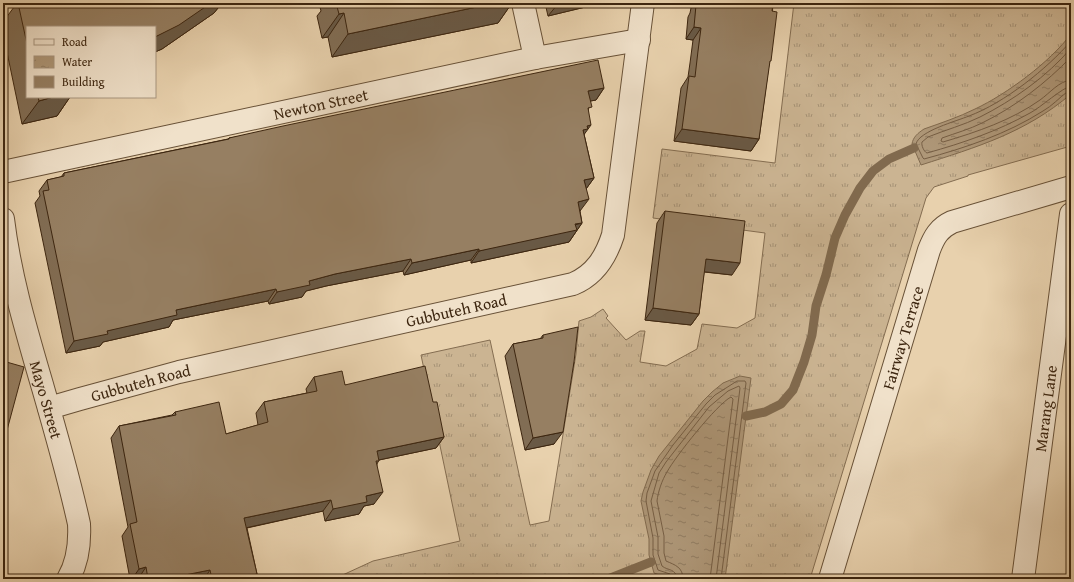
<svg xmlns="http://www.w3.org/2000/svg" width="1074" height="582" font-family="'Gentium Book Plus',serif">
<defs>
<pattern id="grass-tufts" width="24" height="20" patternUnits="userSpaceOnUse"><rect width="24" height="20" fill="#cbb492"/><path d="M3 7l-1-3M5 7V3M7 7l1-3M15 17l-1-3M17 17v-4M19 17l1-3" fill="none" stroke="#a69276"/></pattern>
<pattern id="water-ripples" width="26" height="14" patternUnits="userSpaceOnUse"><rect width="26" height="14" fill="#ae9778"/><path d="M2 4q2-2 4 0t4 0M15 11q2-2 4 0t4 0" fill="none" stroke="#8f7b61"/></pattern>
</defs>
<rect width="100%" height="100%" fill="#e8d1ad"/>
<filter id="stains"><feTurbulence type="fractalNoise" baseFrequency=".005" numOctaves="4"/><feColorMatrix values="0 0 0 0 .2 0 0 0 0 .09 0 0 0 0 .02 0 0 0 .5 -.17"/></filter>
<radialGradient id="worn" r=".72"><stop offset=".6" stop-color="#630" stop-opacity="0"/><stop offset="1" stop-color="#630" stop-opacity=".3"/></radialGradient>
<polygon fill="url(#grass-tufts)" stroke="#846d51" points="794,3 1071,3 1071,146 968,175 968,176 934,187 926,198 810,579 334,579 373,561 460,541 421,355 490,340 530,525 549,521 576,354 579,321 591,317 603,309 608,316 606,318 626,340 640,331 645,331 640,362 666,366 697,349 702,324 737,328 755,318 765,233 653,218 662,149 775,163"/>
<g fill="url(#water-ripples)" stroke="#816a4e">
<path d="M 1071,34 L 1071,94 C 1025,133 977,147 921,165 L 912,144 C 913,137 918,133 924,129 C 941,123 959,117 975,109 C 1007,94 1050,62 1071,34 Z"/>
<path d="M 740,376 L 751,378 L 725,579 C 704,579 673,582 654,573 L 649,555 L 649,539 L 641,501 L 643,492 L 651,470 L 659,456 L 703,401 L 712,392 L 723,383 Z"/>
</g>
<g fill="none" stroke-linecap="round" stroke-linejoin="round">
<g stroke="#765e44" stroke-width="1">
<path d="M 1071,41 C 1047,69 1004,103 969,116 C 957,121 919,131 916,144 L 923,158 L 924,159 C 965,148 1007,134 1043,111 C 1052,106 1059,98 1067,92 L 1071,91"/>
<path d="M 1071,48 C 1048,76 1012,101 980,117 C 964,125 945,130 928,137 L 922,142 C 921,145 924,152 927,153 C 963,143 998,131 1030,113 C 1040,108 1063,87 1071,86"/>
<path d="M 1071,57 C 1046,83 1015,107 982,123 C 970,129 956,133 942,138 L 941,141 L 943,142 C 977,132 1012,120 1040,100 C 1050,93 1059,81 1071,80"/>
<polyline points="672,579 670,574 658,570 653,555 653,538 646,501 647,493 655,471 673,445 706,404 715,395 737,381 745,381 746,383 721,579"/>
<path d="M 677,579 C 676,568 668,571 662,566 L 658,554 L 658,537 L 651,501 L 659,473 L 666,462 L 709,407 L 728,391 L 739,386 L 740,388 L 716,579"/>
<path d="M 683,579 C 683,567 675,565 666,561 L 664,553 L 664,536 L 657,501 C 658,492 662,480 667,472 C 675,457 717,404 731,397 L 733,399 L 710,579"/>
</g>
<g stroke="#816a4e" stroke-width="9">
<polyline points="746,416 765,412 781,404 793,390 804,362 812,335 816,306 826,275 835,238 845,215 860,188 873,171 889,159 914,148"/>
<polyline points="608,579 651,562"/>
</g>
<g stroke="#685137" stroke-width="24">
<g id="minor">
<polyline points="523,3 535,58"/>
<path id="s1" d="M 3,172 L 535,58 L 639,40"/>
<path id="s2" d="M 3,219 C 10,277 27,333 43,388 C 56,433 69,478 79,524 C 80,543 78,562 68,579"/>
<path id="s3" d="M 49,408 L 80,399 L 179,372 L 573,284 C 595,275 606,257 613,235 L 643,3"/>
<path id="s4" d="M 830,579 L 929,250 C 934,237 939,228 952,222 L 1071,187"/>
<path id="s5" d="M 1023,579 L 1071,214"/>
</g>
</g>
<use href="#minor" stroke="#f0e1ca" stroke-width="22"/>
</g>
<g fill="#816d54" stroke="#3d2610">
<polygon points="17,3 222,3 214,13 162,49 155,52 155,27 27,27 27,97 70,97 57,116 22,124 3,33 3,22"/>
<polygon points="319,3 512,3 498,23 332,57 328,37 322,38 317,16 321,11"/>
<polygon points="545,3 602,3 548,16"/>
<polygon points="692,3 773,3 769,64 759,139 751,151 674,141 681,88 688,77 690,63 693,40 686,39 688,17 690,13"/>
<polygon points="604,88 596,100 590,101 584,134 594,178 586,189 580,211 582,223 569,242 471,263 471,260 404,275 403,271 326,286 306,291 302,297 269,304 268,301 173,320 169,327 103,342 100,346 66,353 35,203 40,196 39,191 47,180 61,177 64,173 228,139 229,138"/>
<polygon points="665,211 732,275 704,272 699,314 691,325 645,320 657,223"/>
<polygon points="543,335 574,362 554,444 525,450 505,356 513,344 540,339"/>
<polygon points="314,377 345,385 433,402 444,437 436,448 379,460 377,464 374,504 364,506 359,514 325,521 323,511 247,528 257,574 253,579 130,579 122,536 128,527 111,438 119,426 172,415 175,412 226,434 258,425 256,413 264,402 307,393 306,389"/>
</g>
<g fill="#695945" stroke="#3d2610">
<polygon points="211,3 222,3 214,13 162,49 155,52 155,37"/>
<polygon points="496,3 512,3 498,23 332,57 348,34"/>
<polygon points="564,3 602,3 548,16 557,5"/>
<polygon points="344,13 328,37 322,38 339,14"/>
<polygon points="694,27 701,28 693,40 686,39"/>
<polygon points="604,88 596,100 580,103 588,91"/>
<polygon points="53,97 70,97 57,116 22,124 39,101"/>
<polygon points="591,125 583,136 583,130 587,126"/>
<polygon points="682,129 759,139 751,151 674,141"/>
<polygon points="594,178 586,189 584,180"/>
<polygon points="589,199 580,211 570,213 578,202"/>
<polygon points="582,223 569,242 471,263 479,251"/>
<polygon points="479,249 471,260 404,275 412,263"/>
<polygon points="411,259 403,271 326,286 306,291 302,297 269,304 277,292 309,281 335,274"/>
<polygon points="706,259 740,263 732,275 698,271"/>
<polygon points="276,289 268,301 173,320 169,327 103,342 100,346 66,353 74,341 176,310"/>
<polygon points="653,308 699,314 691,325 645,320"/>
<polygon points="563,432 554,444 525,450 533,438"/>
<polygon points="444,437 436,448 369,462 377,451"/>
<polygon points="383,492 374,504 364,506 359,514 325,521 333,509 366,496"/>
<polygon points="331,500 323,511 236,530 244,518"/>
<polygon points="146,567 138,579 132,579 139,569"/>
<polygon points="210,570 204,579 165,579"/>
<polygon points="257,574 253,579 234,579"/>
</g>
<g fill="#967f62" stroke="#3d2610">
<polygon points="18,3 211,3 179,25 155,37 155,27 27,27 27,44"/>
<polygon points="336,3 496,3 348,34 344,13 339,14"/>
<polygon points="556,3 564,3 557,5"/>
<polygon points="699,3 773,3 772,11 777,12 771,61 770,61 759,139 682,129 689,76 695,77 698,51 701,28 694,27 696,5 698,5"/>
<polygon points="598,60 604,88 588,91 592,107 588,108 591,125 587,126 588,129 583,130 594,178 584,180 589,199 578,202 582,223 575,224 577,230 479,251 479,249 412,263 411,259 335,274 309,281 310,285 277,292 276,289 176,310 177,315 107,331 108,334 74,341 43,191 49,190 47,180 64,176 64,173 229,139 229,138 283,126"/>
<polygon points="38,97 53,97 39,101"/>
<polygon points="665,211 745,221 740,263 706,259 699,314 653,308"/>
<polygon points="578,327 574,362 563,432 533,438 513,344 543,338 543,335"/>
<polygon points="3,361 24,367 3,445"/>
<polygon points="425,366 433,402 437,402 444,437 377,451 379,461 376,461 383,492 366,496 367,502 333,509 331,500 244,518 257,574 234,579 212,579 210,570 165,579 148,579 146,567 139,569 130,524 137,522 119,426 176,415 175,412 219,402 226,434 268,422 264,402 317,391 314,377 342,371 345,385"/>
</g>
<g text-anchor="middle" stroke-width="3" stroke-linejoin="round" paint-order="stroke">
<g font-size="16" fill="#3d2610" stroke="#f0e1ca">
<text dy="6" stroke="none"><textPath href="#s1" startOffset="325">Newton Street</textPath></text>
<text dy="6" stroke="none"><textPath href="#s3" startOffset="419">Gubbuteh Road</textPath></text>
<text dy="6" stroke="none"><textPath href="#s4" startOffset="252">Fairway Terrace</textPath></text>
<text dy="6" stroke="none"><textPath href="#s3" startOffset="95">Gubbuteh Road</textPath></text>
<text dy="6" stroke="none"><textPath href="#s2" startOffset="186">Mayo Street</textPath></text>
<text dy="6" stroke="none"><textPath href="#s5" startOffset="172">Marang Lane</textPath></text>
</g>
</g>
<rect width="1074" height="582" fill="none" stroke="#e8d1ad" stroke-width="16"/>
<rect x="4" y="4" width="1066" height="574" fill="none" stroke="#3d2610" stroke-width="2"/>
<rect x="8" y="8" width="1058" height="566" fill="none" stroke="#3d2610"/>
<rect x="26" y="26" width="130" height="72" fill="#f0e1ca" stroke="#a89680"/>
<rect x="34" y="39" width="20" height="6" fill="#f0e1ca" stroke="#a89680"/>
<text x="62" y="46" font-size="12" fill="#3d2610">Road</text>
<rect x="34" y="56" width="20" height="12" fill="url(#water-ripples)" stroke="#a89680"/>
<text x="62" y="66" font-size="12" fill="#3d2610">Water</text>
<rect x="34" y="76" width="20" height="12" fill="#967f62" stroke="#a89680"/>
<text x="62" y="86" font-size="12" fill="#3d2610">Building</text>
<rect width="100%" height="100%" filter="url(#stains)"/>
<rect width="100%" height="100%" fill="url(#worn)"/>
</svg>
